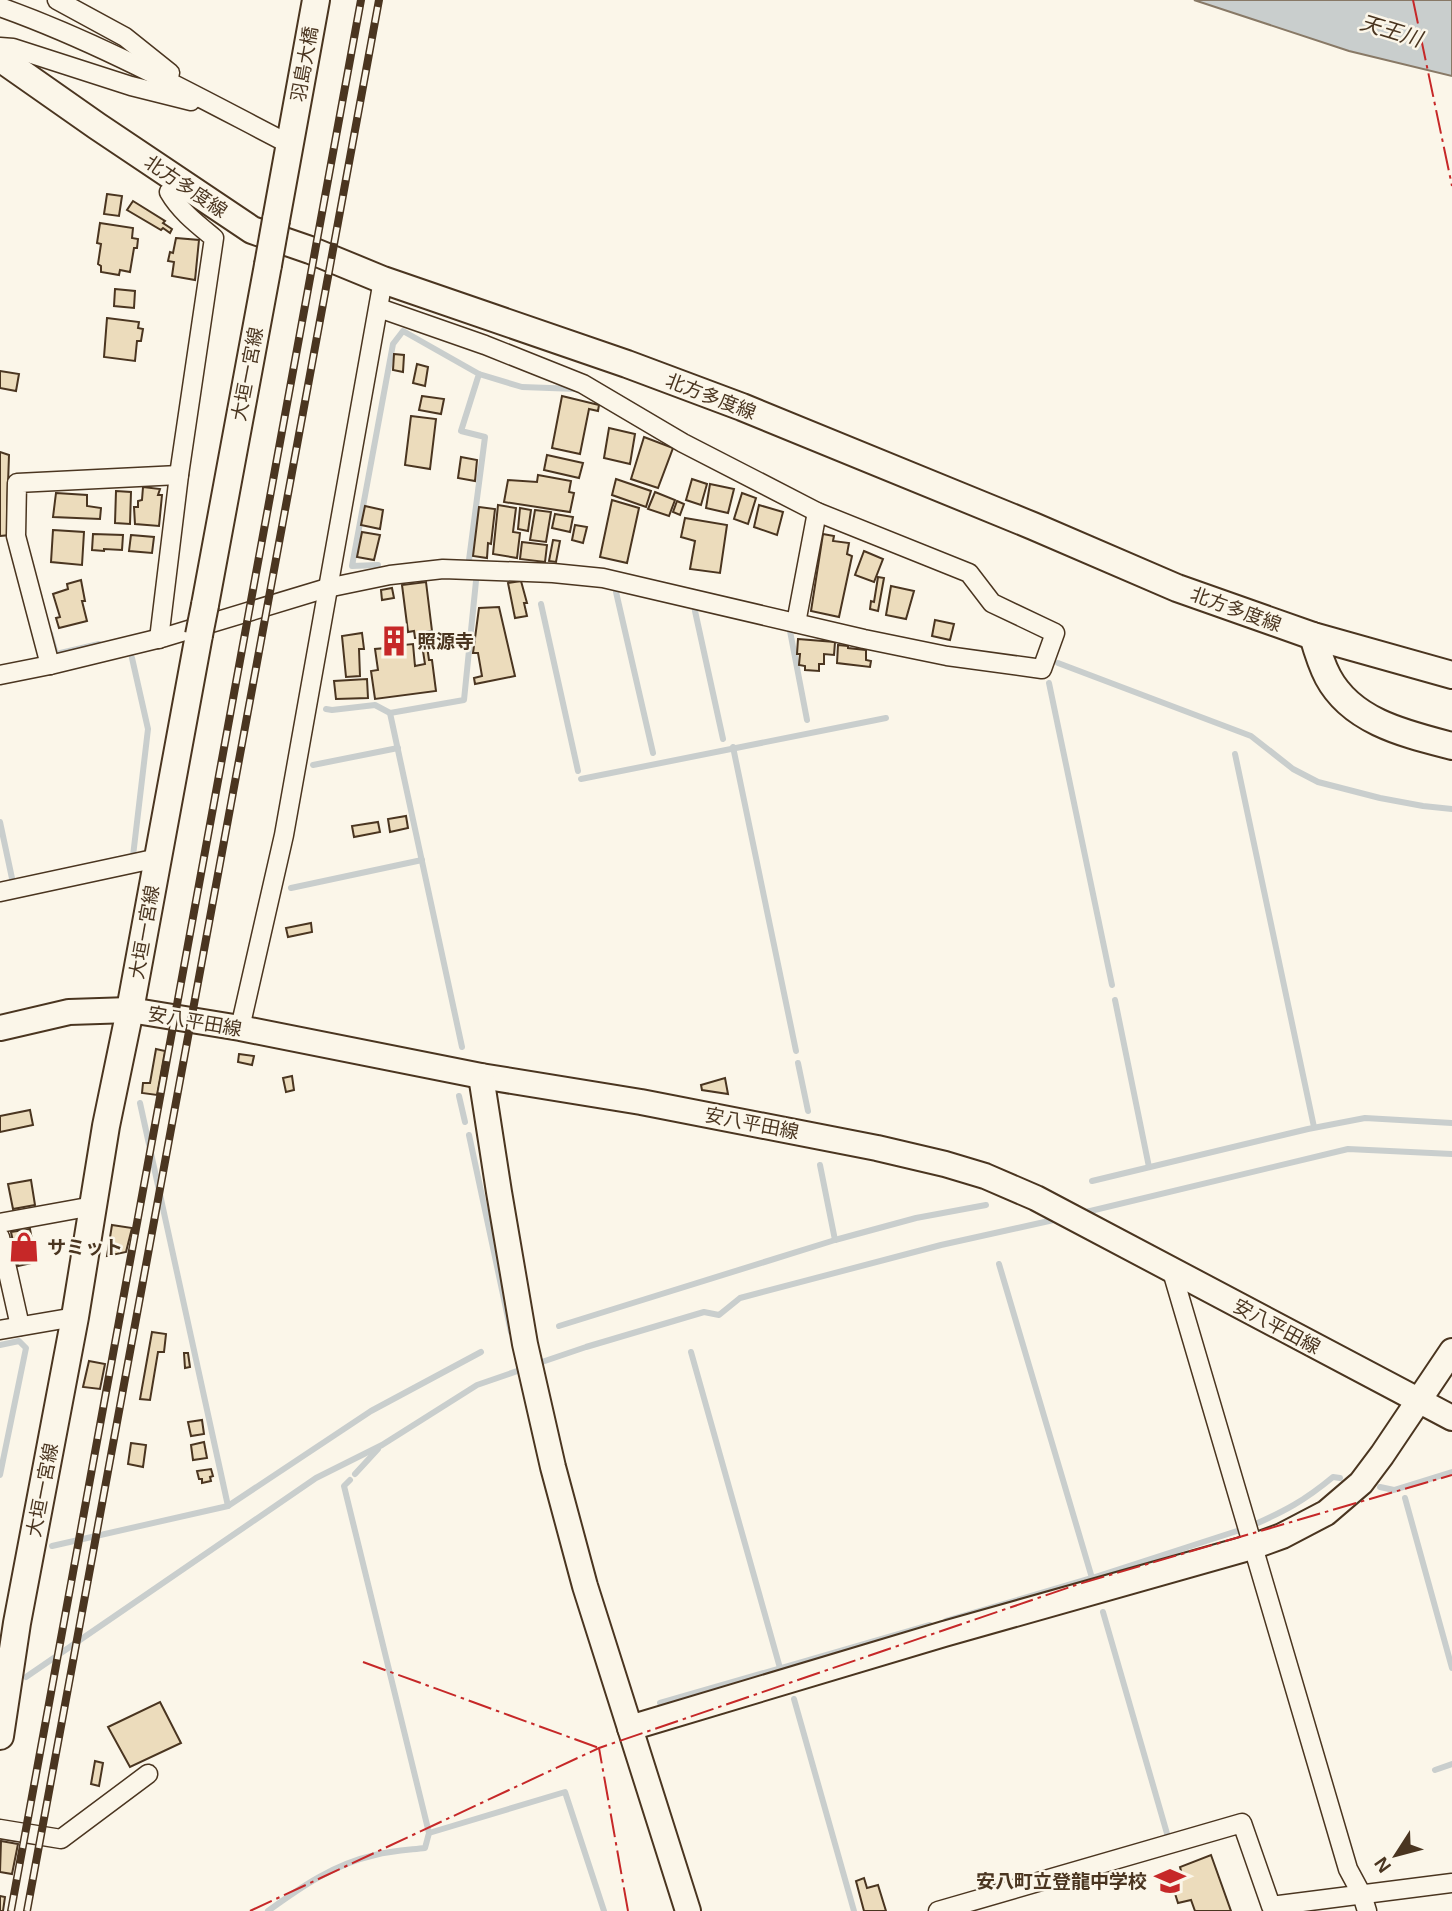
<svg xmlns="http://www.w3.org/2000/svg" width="1452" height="1911" font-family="Helvetica,'Noto Sans JP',sans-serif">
<rect width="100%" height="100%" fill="#fbf6e9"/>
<polygon fill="#c9cecd" stroke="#887966" stroke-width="2" points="1194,0 1452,0 1452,76 1349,51"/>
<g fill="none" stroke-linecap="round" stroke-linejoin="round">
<g stroke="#c9cecd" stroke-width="6">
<polyline points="479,374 522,387 577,389"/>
<polyline points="378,565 352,566 393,344 403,331 479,374 461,431 485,437 469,560"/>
<polyline points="616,592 653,753"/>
<polyline points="541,604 578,771"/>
<polyline points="695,611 723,739"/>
<polyline points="790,631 807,720"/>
<polyline points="50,633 56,654 99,644"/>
<polyline points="132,658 148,729 133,856"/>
<polyline points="1058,663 1251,736 1293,769 1318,782 1380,798 1423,806 1452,809"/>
<polyline points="1049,683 1112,985"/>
<polyline points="326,709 332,710 375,705 390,713"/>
<polyline points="733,747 796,1051"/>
<polyline points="1235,754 1314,1127"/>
<polyline points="313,765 398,748"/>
<polyline points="581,779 886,718"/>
<polyline points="0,822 13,883"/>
<polyline points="291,888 422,860"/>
<polyline points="1115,1000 1149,1167"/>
<polyline points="462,1047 390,713 464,700 476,581"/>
<polyline points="798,1063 808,1111"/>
<polyline points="459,1096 465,1122"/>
<polyline points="140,1103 228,1506"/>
<polyline points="469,1135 511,1332"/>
<polyline points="820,1165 835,1240"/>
<polyline points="1092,1181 1308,1129 1365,1118 1452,1123"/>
<polyline points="1082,1213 1348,1149 1452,1154"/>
<polyline points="999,1264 1092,1578"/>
<polyline points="559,1326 835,1240 916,1218 986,1205"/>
<polyline points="0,1345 19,1341 26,1348 0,1475"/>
<polyline points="691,1352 780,1668"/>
<polyline points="536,1364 586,1347 704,1312 719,1315 740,1298 941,1245 1058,1219"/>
<polyline points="355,1474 378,1449"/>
<polyline points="1380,1487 1394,1490 1452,1472"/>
<polyline points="1405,1498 1452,1668"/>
<path d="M 1251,1526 C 1285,1511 1304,1501 1333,1477 L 1340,1478"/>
<polyline points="52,1546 228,1506 371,1411 481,1352"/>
<polyline points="1103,1612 1168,1837"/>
<polyline points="946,1621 1092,1578 1237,1531"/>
<polyline points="26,1677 316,1478 382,1445 477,1385 526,1368"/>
<polyline points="794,1699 854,1911"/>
<polyline points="660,1703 930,1625"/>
<polyline points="1435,1770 1452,1764"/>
<polyline points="429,1833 565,1792 604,1911"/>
<path d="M 268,1911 C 301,1887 334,1864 375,1855 C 391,1851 408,1850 425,1848 L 429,1833 L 344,1486 L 350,1480"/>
</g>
</g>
<g fill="#ecdcbc" stroke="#4a3520" stroke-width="2">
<polygon points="107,194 122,196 119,216 104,214"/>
<polygon points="133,201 165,221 163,223 172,229 170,233 163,228 161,230 127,210"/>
<polygon points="100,223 133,228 132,238 138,239 137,248 134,248 130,272 120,270 119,275 101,272 101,266 98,264 101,244 97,243"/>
<polygon points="176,238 199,240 195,280 172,276 174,262 168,261 170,252 173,253"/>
<polygon points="115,289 135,291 134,308 114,306"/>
<polygon points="107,318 139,322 138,328 143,329 141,341 137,341 135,361 104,357"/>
<polygon points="394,354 404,355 403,372 393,370"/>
<polygon points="417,364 428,367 425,386 413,383"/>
<polygon points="0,371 19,374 16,391 0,388"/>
<polygon points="422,396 444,399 441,414 419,410"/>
<polygon points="562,396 599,405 598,411 589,409 580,454 552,448"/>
<polygon points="411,416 436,419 430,469 405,465"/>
<polygon points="609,428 635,434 630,464 604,458"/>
<polygon points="644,437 673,448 658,488 631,479"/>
<polygon points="0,452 9,455 7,513 10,535 0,536"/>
<polygon points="547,455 583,463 579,478 544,470"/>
<polygon points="461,457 477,460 475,481 458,478"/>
<polygon points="538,475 571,481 569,492 574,493 570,512 504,502 508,480 537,482"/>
<polygon points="616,479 651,491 646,507 612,495"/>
<polygon points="692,479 707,484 701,505 686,500"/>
<polygon points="710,484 734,489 728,513 706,508"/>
<polygon points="143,487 160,489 158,495 162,495 159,526 135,524 134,507 138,507 138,501 142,500"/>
<polygon points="116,491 131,492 130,524 115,523"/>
<polygon points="655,492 675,500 669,516 648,509"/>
<polygon points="56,493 87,495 87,506 101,508 100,519 53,517"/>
<polygon points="742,493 756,498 748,524 734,519"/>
<polygon points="612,500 639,508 627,563 600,557"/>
<polygon points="677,501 684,504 680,515 673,512"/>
<polygon points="498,505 516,508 513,532 520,533 517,558 493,554"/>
<polygon points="759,505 783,512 777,535 754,527"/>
<polygon points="365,506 383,510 380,529 361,525"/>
<polygon points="479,507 495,509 491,544 488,543 487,558 473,556"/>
<polygon points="520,508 531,510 528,531 518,529"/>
<polygon points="535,510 551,512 546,542 530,540"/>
<polygon points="555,514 573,517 570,532 552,528"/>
<polygon points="685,518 727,525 720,573 690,569 695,541 681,537"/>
<polygon points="575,525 587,527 583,543 572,540"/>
<polygon points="53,530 84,532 82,565 51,562"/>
<polygon points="362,532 380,535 374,560 357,557"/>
<polygon points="93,534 123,535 122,550 104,549 104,551 92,550"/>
<polygon points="823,534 834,536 833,541 849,543 847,554 852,556 839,617 811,611"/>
<polygon points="131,535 154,537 152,553 129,551"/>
<polygon points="553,540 560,541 556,562 549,561"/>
<polygon points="522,542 547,545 545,562 520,559"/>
<polygon points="864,551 883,559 874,582 855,575"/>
<polygon points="878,577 884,578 878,611 870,609 871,601 874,602"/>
<polygon points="81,580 85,601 82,601 87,621 59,628 56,618 60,617 53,594 68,589 67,584"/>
<polygon points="521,581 527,603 524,603 527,616 515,618 508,583"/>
<polygon points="426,582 432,631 425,632 429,660 432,660 436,691 375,699 371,671 378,670 375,649 386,648 384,634 402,632 404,645 413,644 415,666 425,664 421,638 415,638 414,631 408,632 402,585"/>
<polygon points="891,586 914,591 906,619 886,615"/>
<polygon points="392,588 394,598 382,600 381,590"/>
<polygon points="499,607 515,676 475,684 474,678 482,676 478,653 473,653 479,608"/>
<polygon points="935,620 954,624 950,640 932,636"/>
<polygon points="362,633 364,649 359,649 360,676 346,677 342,636"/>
<polygon points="798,639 835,642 834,655 824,654 824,664 819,664 819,671 805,670 805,666 799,665 800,654 797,654"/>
<polygon points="838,645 848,646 848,648 866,650 866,660 871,661 870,667 837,663"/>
<polygon points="367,679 368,698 336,699 334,681"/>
<polygon points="406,816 408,828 390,832 388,819"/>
<polygon points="378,822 380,832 354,837 352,826"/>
<polygon points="311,923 312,932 288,937 286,928"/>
<polygon points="156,1049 165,1051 157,1095 142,1093 143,1083 150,1083"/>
<polygon points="239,1054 254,1056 252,1065 238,1062"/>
<polygon points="292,1076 294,1090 286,1092 283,1078"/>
<polygon points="725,1078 728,1094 702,1090 701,1085"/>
<polygon points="30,1110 33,1125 0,1132 0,1116"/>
<polygon points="31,1180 35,1205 13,1209 8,1184"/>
<polygon points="112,1225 132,1228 126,1252 107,1256"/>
<polygon points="30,1229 36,1262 18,1266 11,1232"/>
<polygon points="152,1332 166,1334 164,1352 158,1352 150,1400 140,1399"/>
<polygon points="184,1353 188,1353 190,1367 185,1368"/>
<polygon points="89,1361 105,1364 100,1389 83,1387"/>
<polygon points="202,1420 204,1434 191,1436 188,1422"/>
<polygon points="204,1442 207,1458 193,1460 191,1445"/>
<polygon points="131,1443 146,1445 143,1467 128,1464"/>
<polygon points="211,1469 213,1476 210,1477 211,1481 202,1483 202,1479 199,1479 197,1471"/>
<polygon points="160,1702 181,1743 130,1767 108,1727"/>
<polygon points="95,1761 103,1763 99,1786 91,1784"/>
<polygon points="1,1841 18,1844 12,1874 0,1872"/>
<polygon points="1211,1855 1231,1911 1195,1911 1191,1900 1178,1903 1171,1881 1183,1878 1180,1867"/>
<polygon points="864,1878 867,1888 878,1885 886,1911 864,1911 856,1881"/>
<polygon points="0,1896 5,1897 3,1911 0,1911"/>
</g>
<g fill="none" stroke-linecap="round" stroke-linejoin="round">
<g stroke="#4a3520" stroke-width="21">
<g id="street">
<polyline points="57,0 125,37 170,73"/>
<path d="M 0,7 C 101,43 194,95 289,144"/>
<polyline points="0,47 13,48 131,86 191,101"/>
<polyline points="796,623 817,512"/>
<path d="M 159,639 L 179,475 L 214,238 C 197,224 180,211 169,192"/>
<polyline points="50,665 16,536 17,483 179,475"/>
<polyline points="0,675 50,665 165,637 327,588 390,575 443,569 553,573 603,578 864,639 947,656 1042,669 1055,633 992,603 969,573 817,512 683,443 583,384 485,345 379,308"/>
<polyline points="0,892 158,858"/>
<polyline points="240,1028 284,835 383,280"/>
<polyline points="0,1223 93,1206"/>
<polyline points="0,1237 20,1326"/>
<polyline points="1171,1268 1348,1869 1362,1895 1367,1911"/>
<polyline points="0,1330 75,1317"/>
<polyline points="0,1829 61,1839 148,1774"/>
<polyline points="938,1911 1242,1823 1271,1906 1452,1883"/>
</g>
</g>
<g stroke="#4a3520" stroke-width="28">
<g id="secondary">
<polyline points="0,1028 69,1012 130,1010 240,1028 481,1076 641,1102 877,1148 945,1164 985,1176 1036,1198 1452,1418"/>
<polyline points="481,1076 499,1192 525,1344 553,1467 585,1586 688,1911"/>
<polyline points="630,1728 944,1634 1252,1547 1282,1536 1326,1513 1361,1483 1382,1455 1452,1351"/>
</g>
</g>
<g stroke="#4a3520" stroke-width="30">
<g id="primary">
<polyline points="0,58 97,126 252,230 310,250 383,280 627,364 742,407 1033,526 1177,588 1313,636 1452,675"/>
<polyline points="276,220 316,0"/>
<polyline points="205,605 268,265"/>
<path d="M 1313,636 C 1317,650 1321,664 1328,677 C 1352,722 1406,734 1452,746"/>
<polyline points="0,1736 17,1623 75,1317 106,1126 130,1010 199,635"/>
</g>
</g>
<use href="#street" stroke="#fbf6e9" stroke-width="18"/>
<use href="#secondary" stroke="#fbf6e9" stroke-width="24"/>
<use href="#primary" stroke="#fbf6e9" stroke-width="26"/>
<g stroke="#4a3520" stroke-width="8">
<g id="rail">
<polyline points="11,1911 361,0"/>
<polyline points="27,1911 379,0"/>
</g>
</g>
<use href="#rail" stroke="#fbf6e9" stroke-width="5" stroke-dasharray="16" stroke-linecap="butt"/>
<g stroke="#4a3520" stroke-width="30" stroke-linecap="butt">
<g id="primary-bridge">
<polyline points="268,265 276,220"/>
<polyline points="199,635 205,605"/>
</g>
</g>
<use href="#primary-bridge" stroke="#fbf6e9" stroke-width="26"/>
<g stroke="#c62828" stroke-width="2" stroke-dasharray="24 5 3.5 5" stroke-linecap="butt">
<polyline points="1413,0 1452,186"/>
<polyline points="363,1662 599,1748"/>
<polyline points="250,1911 599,1748"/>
<polyline points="628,1911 599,1748 1079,1584 1452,1475"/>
</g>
</g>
<defs>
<g id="building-bare" transform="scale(2.415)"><path d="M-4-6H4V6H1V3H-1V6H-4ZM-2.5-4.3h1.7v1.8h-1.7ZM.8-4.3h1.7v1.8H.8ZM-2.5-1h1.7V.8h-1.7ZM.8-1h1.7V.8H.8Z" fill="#c62828" stroke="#fbf6e9" stroke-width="2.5" paint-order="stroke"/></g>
<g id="shop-bare" transform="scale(2.415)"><path d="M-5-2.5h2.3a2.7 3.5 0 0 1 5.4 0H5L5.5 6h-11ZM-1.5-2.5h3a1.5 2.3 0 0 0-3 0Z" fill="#c62828" stroke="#fbf6e9" stroke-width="2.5" paint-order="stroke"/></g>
<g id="school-bare" transform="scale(2.415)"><path d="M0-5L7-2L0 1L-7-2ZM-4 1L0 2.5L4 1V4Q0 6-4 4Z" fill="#c62828" stroke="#fbf6e9" stroke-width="2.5" paint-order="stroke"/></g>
</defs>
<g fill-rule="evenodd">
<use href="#building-bare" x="394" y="641"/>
<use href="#shop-bare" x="24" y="1247"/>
<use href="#school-bare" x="1170" y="1881"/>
</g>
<g text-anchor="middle" stroke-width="5" stroke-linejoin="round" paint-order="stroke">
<g font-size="19" fill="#4a3520" stroke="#fbf6e9">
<text transform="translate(304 64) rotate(-80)" y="7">羽島大橋</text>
<text transform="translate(186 186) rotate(34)" y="7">北方多度線</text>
<text transform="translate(247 374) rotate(-79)" y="7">大垣一宮線</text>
<text transform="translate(711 396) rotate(21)" y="7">北方多度線</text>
<text transform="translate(1236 609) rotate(20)" y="7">北方多度線</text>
<text transform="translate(144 932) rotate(-80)" y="7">大垣一宮線</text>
<text transform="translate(195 1021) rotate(10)" y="7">安八平田線</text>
<text transform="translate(752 1123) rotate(11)" y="7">安八平田線</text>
<text transform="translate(1277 1326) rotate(28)" y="7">安八平田線</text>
<text transform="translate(42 1490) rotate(-79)" y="7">大垣一宮線</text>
</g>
<g font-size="19" font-weight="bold" fill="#4a3520" stroke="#fbf6e9" text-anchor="start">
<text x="417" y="648">照源寺</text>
<text x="47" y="1254">サミット</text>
<text x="1147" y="1888" text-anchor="end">安八町立登龍中学校</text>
</g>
<g font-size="21" font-style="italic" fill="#4a3520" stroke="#fbf6e9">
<text transform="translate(1391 31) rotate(17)" y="7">天王川</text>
</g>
</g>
<g transform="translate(1396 1855) rotate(234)" stroke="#fbf6e9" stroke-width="5" paint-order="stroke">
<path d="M0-5L12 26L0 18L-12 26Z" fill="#4a3520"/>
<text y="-10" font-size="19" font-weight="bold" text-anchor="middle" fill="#4a3520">N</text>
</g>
</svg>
